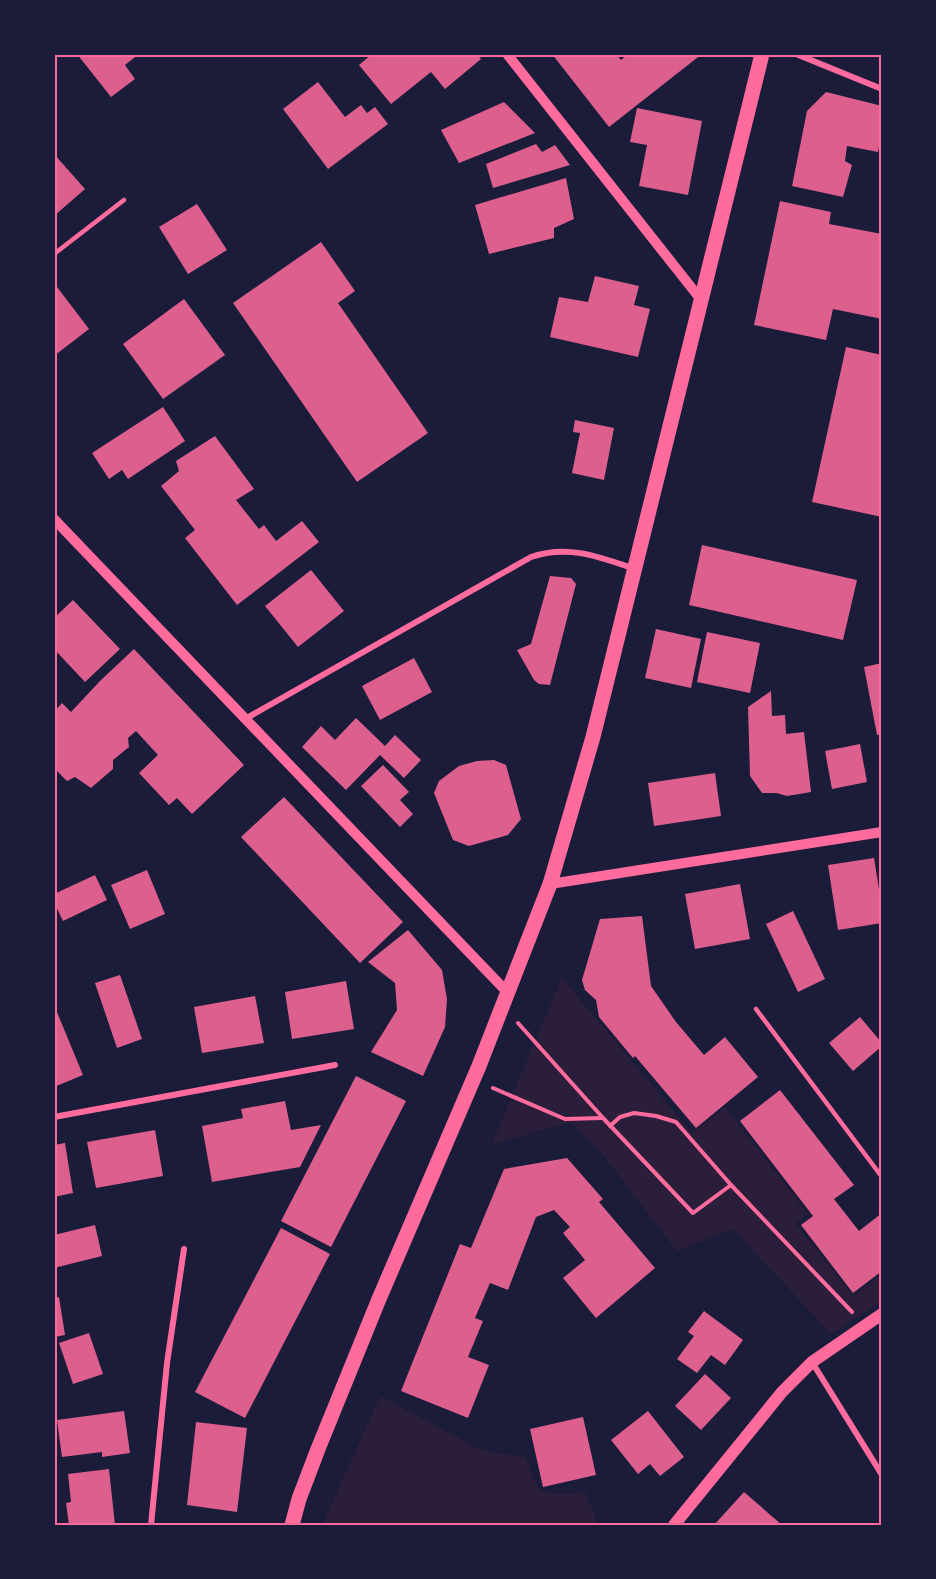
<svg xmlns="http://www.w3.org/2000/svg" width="936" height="1579" font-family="'DM Sans',sans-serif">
<rect width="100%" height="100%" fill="#1b1b3a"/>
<g fill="#2a1e3b">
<polygon points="562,978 692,1133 725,1107 808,1214 796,1224 853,1296 882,1274 882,1301 831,1334 733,1229 677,1251 603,1155 571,1122 491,1145"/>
<polygon points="380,1396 481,1450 525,1457 539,1490 557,1494 585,1492 599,1525 322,1525"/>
</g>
<g fill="#dd5f8e">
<polygon points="77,54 139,54 125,65 135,79 111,97"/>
<polygon points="372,54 477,54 481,59 445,89 431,72 391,104 359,65"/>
<polygon points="552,54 616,54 621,60 628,54 702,54 609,127"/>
<polygon points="318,82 345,117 361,105 367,113 375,107 388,124 328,169 283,109"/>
<polygon points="826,92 882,106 882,132 878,152 847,146 845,161 852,165 843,197 792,186 807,111"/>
<polygon points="504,102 535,133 459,163 441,130"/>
<polygon points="637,108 702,121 688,195 639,186 647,145 630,142"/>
<polygon points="536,144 542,152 555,145 570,165 493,188 486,164"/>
<polygon points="54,154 85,189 54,216"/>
<polygon points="566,178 574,219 554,228 554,238 489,254 475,205"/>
<polygon points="780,201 831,212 829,224 882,234 882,319 833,309 826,340 754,325"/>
<polygon points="197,204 227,250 188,274 159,227"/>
<polygon points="321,242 355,291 338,303 428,433 357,482 233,303"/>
<polygon points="595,276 639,286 634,305 650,309 638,357 550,337 559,297 588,302"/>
<polygon points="54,283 89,329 54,356"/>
<polygon points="184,299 225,355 163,399 123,344"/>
<polygon points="846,347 882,355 882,517 812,502"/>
<polygon points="163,407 185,441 128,479 122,470 109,479 92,453"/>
<polygon points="575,420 614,428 604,480 572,473 580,433 573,432"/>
<polygon points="215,436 254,489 236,500 259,529 264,525 276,541 302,521 319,542 237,605 185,538 195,530 161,486 179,471 176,461"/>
<polygon points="702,545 857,580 843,640 689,605"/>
<polygon points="311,570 344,611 298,647 265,606"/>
<polygon points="550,576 571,578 576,584 550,685 539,684 534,680 517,650 531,644"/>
<polygon points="73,600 120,649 85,682 54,649 54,618"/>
<polygon points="656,629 701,639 691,688 645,678"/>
<polygon points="707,632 760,643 750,693 697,682"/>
<polygon points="134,649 244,765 192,814 177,798 169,805 139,773 158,755 136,731 128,738 129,747 113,760 113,769 91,788 75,777 67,781 54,768 54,712 62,703 71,712 100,681"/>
<polygon points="414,658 432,692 380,720 362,686"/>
<polygon points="882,663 882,734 877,735 864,667"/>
<polygon points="771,691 772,716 785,715 786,734 804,732 811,792 787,796 776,793 762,793 750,776 748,707"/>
<polygon points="356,718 385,746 395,735 421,760 404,778 380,755 346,790 302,747 321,726 335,740"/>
<polygon points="860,744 867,782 832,789 825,751"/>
<polygon points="494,760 506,765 521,819 508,835 469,846 453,840 434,793 439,781 459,766 477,761"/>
<polygon points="383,765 409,792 400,800 413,814 400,827 361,786"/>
<polygon points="715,773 721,816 654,826 648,783"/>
<polygon points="284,797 403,922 360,963 241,837"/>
<polygon points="874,858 882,908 882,923 838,930 828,865"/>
<polygon points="147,870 165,914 130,929 111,885"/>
<polygon points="95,875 107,900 63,921 54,902 54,894"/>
<polygon points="740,884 750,939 695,949 685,894"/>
<polygon points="793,911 825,979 798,992 766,924"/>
<polygon points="642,916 651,986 676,1022 704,1055 725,1037 758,1077 696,1128 635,1056 633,1058 599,1017 596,1000 585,990 582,980 600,919"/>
<polygon points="408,930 442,970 447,999 445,1027 423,1076 371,1052 397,1010 395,983 368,962"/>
<polygon points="120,975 142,1039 117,1048 95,983"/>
<polygon points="346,981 354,1029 292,1039 285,992"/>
<polygon points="255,996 264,1043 202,1053 194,1007"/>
<polygon points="54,1005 83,1075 54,1087"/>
<polygon points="860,1017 882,1043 882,1046 853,1071 829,1043"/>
<polygon points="356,1076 406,1101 331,1247 281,1221"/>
<polygon points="780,1090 854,1185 834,1199 859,1231 882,1213 882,1271 853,1293 801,1225 813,1216 740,1121"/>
<polygon points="285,1101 291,1130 321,1125 300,1167 212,1182 202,1126 243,1118 241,1109"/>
<polygon points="155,1130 163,1176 96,1188 87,1142"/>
<polygon points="65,1143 73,1193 54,1197 54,1145"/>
<polygon points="567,1158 603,1199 599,1202 655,1268 596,1318 563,1278 585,1260 563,1233 570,1227 554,1210 536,1217 508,1290 490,1283 475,1318 483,1321 468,1357 489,1365 468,1418 401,1391 460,1244 471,1248 504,1169"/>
<polygon points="95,1225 102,1256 54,1268 54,1235"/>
<polygon points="281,1228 330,1254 245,1418 195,1392"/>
<polygon points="59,1297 65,1335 54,1337 54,1298"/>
<polygon points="704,1311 743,1340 725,1365 711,1355 697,1373 677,1359 694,1336 688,1332"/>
<polygon points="89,1333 103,1374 73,1384 59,1343"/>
<polygon points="705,1374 731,1398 701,1430 675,1406"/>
<polygon points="124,1411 130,1453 102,1457 102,1452 62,1457 57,1420"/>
<polygon points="648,1411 684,1457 660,1476 650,1464 638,1474 611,1440"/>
<polygon points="583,1417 596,1475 543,1487 530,1429"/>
<polygon points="196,1422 247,1428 237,1512 187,1505"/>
<polygon points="109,1469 115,1525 69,1525 66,1503 71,1502 68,1474"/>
<polygon points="744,1492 782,1525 714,1525"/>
</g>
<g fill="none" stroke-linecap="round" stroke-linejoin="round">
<g stroke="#ff6b9d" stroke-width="4">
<polyline points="518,1023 603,1118 693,1213 731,1185 852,1312"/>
<polyline points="493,1088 565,1119 602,1118"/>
<polyline points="610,1126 620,1117 634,1113 656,1116 676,1122 731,1185"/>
</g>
<g stroke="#ff6b9d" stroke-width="4.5">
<polyline points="54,254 124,200"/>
<polyline points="756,1009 882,1177"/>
</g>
<g stroke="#ff6b9d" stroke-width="6">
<polyline points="796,54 882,89"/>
<path d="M 245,719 L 531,557 C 567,544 600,557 635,569"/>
<polyline points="54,1117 335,1065"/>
<polyline points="812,1362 882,1475"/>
<polyline points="151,1525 167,1363 184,1249"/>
</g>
<g stroke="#ff6b9d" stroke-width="10">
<polyline points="507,54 702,301"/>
<polyline points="54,519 508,993"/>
<polyline points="550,884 882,832"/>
</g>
<polyline stroke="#ff6b9d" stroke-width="12" points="674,1525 782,1392 812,1362 882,1314"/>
<polyline stroke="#ff6b9d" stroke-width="15" points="292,1525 299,1499 318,1449 379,1299 479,1066 550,884 593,737 762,54"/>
</g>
<rect width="936" height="1579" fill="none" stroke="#1b1b3a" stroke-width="111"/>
<rect x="56" y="56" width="824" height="1468" fill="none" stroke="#ff6b9d" stroke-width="2"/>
</svg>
